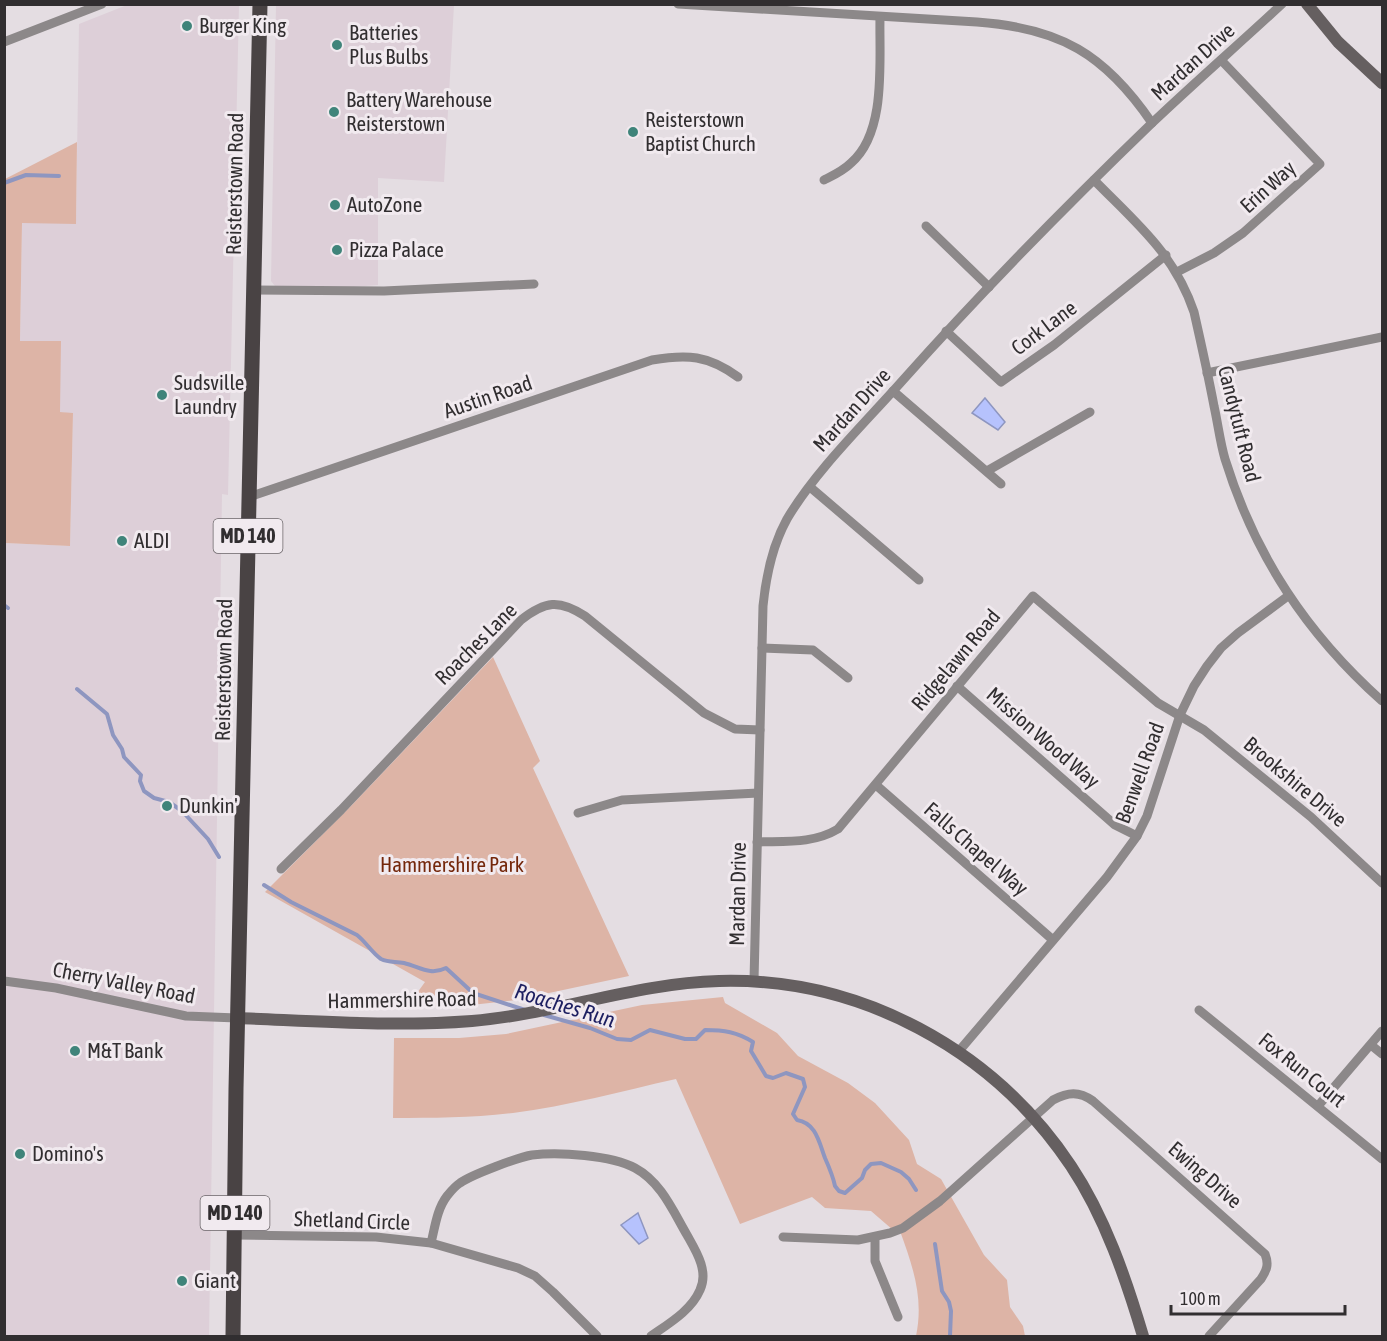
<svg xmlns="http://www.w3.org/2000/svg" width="1387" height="1341" font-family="'Asap Condensed',sans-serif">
<rect width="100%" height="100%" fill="#e4dde2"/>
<g fill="#ddcfd8">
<polygon points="127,5 239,5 228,495 222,494 209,1336 5,1336 5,543 70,546 73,414 60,412 20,342 22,223 76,223 79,24"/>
<polygon points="276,5 454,5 444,182 378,178 378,285 339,288 275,286 271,281"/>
</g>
<g fill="#ddb4a6">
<polygon points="77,142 76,224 22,223 20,341 61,341 60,412 73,413 70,546 5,543 5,179"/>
<polygon points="493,657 540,761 533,768 629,976 516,1000 462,1006 407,1007 425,982 265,892 352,805"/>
<path d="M 723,997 L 725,1003 L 777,1033 L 798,1056 L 848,1083 L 875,1103 L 909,1140 L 917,1164 L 941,1179 L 984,1255 L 1007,1280 L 1010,1307 L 1023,1326 L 1025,1336 L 916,1336 C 924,1298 913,1267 900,1231 L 893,1230 L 871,1211 L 825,1208 L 812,1197 L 740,1224 L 676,1079 C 622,1091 568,1106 513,1113 C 473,1118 433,1118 393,1118 L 394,1038 L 459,1038 L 506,1034 L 642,1005 Z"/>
</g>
<g fill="#b6c2fd" stroke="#8e96c0" stroke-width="1.5">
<polygon points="985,398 1005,422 998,430 972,413"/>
<polygon points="638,1213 648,1238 639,1244 621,1225"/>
</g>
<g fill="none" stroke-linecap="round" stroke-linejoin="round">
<g stroke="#8e96c0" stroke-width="4">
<polyline points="4,183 26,175 59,176"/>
<polyline points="4,605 8,608"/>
<polyline points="77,689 107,714 113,735 122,749 124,757 141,775 140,781 144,791 154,798 169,802 182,811 208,839 219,857"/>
<path d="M 264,885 L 291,902 L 357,935 C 366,942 372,953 381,959 C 389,963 396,961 404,963 C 420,967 430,976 446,968 L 473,993 L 525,1010"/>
<path d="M 544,1015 L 590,1028 L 617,1039 L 631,1040 L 650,1030 L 685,1039 L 696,1039 L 705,1030 C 724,1030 737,1032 753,1042 L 751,1051 L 766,1076 L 773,1078 L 786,1073 L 803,1079 L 805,1087 L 793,1114 L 797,1120 C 816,1123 819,1142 825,1158 C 829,1167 833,1176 835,1186 L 839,1191 L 845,1193 L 862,1178 L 865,1170 L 871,1164 L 881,1163 L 901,1172 L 909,1179 L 916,1190"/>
<polyline points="935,1244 942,1291 949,1302 951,1311 950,1336"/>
</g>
<g stroke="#8c8889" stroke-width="9">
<path d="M 678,4 L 977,22 C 1060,28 1105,54 1152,123"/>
<polyline points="4,42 102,4"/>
<path d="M 824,180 C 834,175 843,171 851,163 C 887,132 879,61 880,17"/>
<path d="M 1094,180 C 1136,223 1174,253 1194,312 C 1201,343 1208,374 1214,406 C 1218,424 1220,442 1225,459 C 1255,556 1307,634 1382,701"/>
<polyline points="926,226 989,287"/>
<polyline points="1177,272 1214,253 1243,233 1320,164 1221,60"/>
<polyline points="253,290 384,291 534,284"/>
<polyline points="946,331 1001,382 1054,345 1166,255"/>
<polyline points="1207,373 1382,337"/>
<polyline points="893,391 1001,484"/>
<polyline points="987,471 1090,412"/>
<polyline points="810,487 919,580"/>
<path d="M 249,497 L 652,360 C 687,354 708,355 738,377"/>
<polyline points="762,648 813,650 848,678"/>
<polyline points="957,686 1115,825 1137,836"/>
<polyline points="876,785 1053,940"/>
<polyline points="578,813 622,800 758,793"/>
<path d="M 757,842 C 785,841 813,844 838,829 L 1033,596 L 1158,703 L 1204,730 L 1311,817 L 1382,883"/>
<path d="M 281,869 L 341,810 L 521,620 C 545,601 559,599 585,616 L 704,713 L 735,729 L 760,730"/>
<polyline points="4,981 56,988 186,1016 237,1018"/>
<path d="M 754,981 L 763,606 C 766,576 772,546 787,519 C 816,470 865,423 903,380 C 982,291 1066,206 1152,123 C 1194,83 1239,44 1282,4"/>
<polyline points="1199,1010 1382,1159"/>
<polyline points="1371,1045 1382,1054"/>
<polyline points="959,1051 1107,877 1137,836 1147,816 1180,715 1194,686 1207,666 1221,648 1238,633 1288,596"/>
<polyline points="1318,1106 1382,1031"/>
<polyline points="234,1235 376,1237 431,1243 518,1268 535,1276 553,1292 597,1336"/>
<path d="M 783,1237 L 858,1240 L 890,1233 L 903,1228 L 940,1201 L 1053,1100 C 1068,1092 1079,1091 1093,1101 L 1265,1254 C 1269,1264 1267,1270 1261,1279 L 1209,1336"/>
<polyline points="875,1237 875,1261 898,1317"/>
<path d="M 431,1243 C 435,1227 437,1209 447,1196 C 451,1191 455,1186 460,1183 C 471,1175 519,1157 532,1155 C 559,1152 611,1155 635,1168 C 661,1182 673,1211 687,1235 C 696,1251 709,1271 700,1290 C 691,1311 668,1324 651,1336"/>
</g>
<g stroke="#655f60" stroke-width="12">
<polyline points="1307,4 1338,42 1382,83"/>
<path d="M 237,1018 C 315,1021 394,1027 472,1021 C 555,1014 636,983 719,981 C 860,977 993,1049 1071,1166 C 1105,1217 1126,1279 1143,1336"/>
</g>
<polyline stroke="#494344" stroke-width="15" points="233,1336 236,1089 260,4"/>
</g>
<g fill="#3f847a" stroke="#f1eaef" stroke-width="2">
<circle cx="187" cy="26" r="6"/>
<circle cx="337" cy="45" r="6"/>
<circle cx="334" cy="112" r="6"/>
<circle cx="633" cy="132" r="6"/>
<circle cx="335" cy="205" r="6"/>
<circle cx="337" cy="250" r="6"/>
<circle cx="162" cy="395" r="6"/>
<circle cx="122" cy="541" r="6"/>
<circle cx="167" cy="806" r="6"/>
<circle cx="75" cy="1051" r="6"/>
<circle cx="20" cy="1154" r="6"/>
<circle cx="182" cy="1281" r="6"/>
</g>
<g text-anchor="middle" stroke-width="6" stroke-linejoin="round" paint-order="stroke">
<g fill="#f1eaef" stroke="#6b6669" stroke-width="1.5">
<rect x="213.5" y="519" width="69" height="34" rx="4.5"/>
<rect x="200.5" y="1196" width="69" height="34" rx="4.5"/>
</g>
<g font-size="20" font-weight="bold" fill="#312e30">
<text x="248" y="543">MD 140</text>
<text x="235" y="1220">MD 140</text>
</g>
<g font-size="21" fill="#312e30" stroke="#f1eaef" text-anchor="start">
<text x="199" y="33">Burger King</text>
<text x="349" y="40">Batteries<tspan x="349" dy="24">Plus Bulbs</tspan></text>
<text x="346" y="107">Battery Warehouse<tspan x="346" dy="24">Reisterstown</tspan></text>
<text x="645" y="127">Reisterstown<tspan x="645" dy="24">Baptist Church</tspan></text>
<text x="347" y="212">AutoZone</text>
<text x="349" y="257">Pizza Palace</text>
<text x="174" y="390">Sudsville<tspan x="174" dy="24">Laundry</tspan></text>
<text x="134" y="548">ALDI</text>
<text x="179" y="813">Dunkin'</text>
<text x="87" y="1058">M&amp;T Bank</text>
<text x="32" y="1161">Domino's</text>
<text x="194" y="1288">Giant</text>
</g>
<g font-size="21" fill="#312e30" stroke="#f1eaef">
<text transform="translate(1193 62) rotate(-42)" y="7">Mardan Drive</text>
<text transform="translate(235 184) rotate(-89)" y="7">Reisterstown Road</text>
<text transform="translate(1268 187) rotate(-42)" y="7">Erin Way</text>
<text transform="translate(1044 328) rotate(-37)" y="7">Cork Lane</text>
<text transform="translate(488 397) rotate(-19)" y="7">Austin Road</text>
<text transform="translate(852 410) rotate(-48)" y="7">Mardan Drive</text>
<text transform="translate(1239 424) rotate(76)" y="7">Candytuft Road</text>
<text transform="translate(476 644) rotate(-45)" y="7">Roaches Lane</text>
<text transform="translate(956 660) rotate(-50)" y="7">Ridgelawn Road</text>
<text transform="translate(224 670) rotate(-89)" y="7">Reisterstown Road</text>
<text transform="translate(1043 738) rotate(41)" y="7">Mission Wood Way</text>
<text transform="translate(1140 773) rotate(-70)" y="7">Benwell Road</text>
<text transform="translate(1295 782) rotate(40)" y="7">Brookshire Drive</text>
<text transform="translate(976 849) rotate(41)" y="7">Falls Chapel Way</text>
<text transform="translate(738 894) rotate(-89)" y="7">Mardan Drive</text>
<text transform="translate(124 983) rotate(11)" y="7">Cherry Valley Road</text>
<text transform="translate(402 1000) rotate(-1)" y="7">Hammershire Road</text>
<text transform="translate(1302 1070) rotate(39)" y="7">Fox Run Court</text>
<text transform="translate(1205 1175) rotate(41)" y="7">Ewing Drive</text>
<text transform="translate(352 1221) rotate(2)" y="7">Shetland Circle</text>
</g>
<g font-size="21" fill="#74270b" stroke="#f1eaef">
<text x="452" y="872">Hammershire Park</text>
</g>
<g font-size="22" font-style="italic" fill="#1d1f61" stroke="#f1eaef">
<text transform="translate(565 1005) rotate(17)" y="8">Roaches Run</text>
</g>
</g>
<rect width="1387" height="1341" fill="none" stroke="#312e30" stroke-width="12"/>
<path d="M1171 1305v9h174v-9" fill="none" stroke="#312e30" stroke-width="3"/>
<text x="1180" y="1305" font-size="18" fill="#312e30" stroke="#f1eaef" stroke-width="4.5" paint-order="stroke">100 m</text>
</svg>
